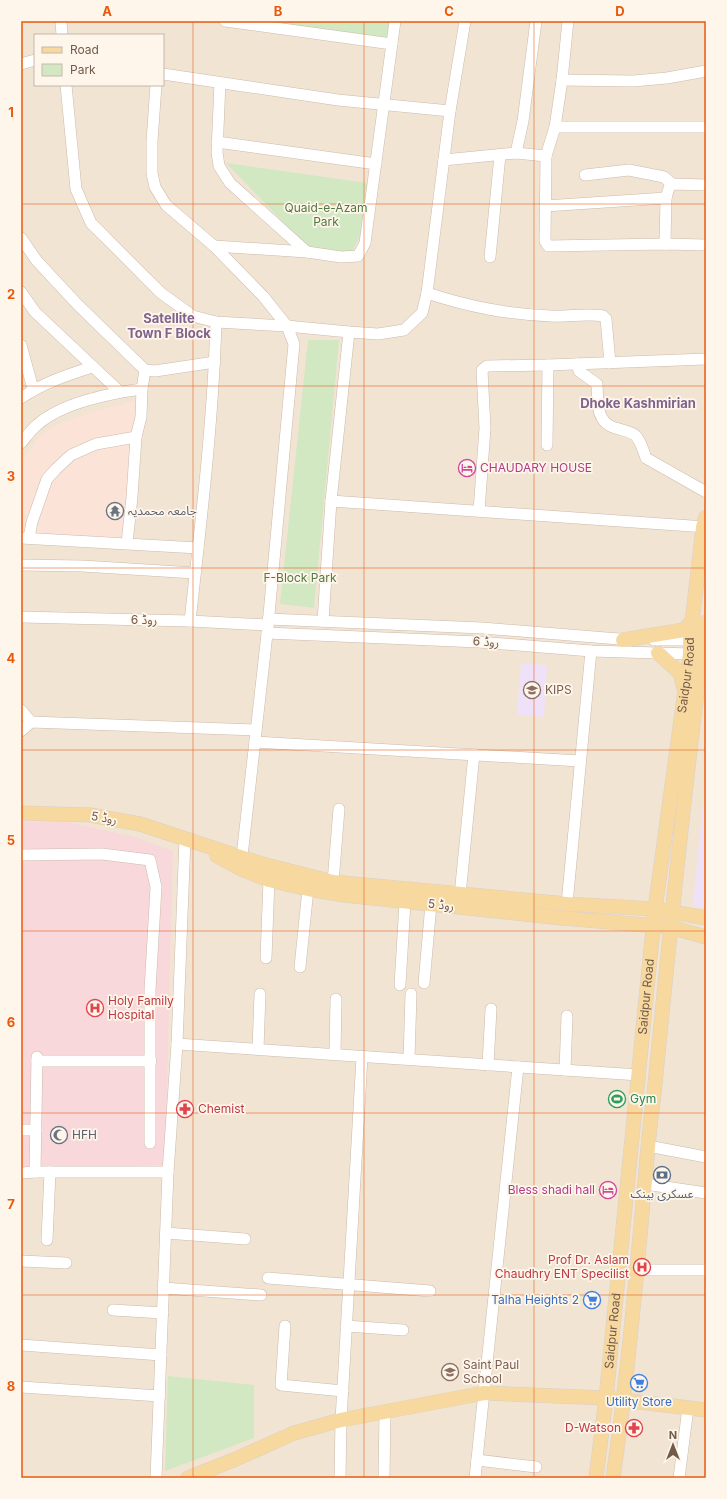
<svg xmlns="http://www.w3.org/2000/svg" width="727" height="1499" font-family="Inter,'Noto Sans Arabic',sans-serif">
<rect width="100%" height="100%" fill="#fbf2e4"/>
<path fill="#f2e4d3" fill-rule="evenodd" d="M 21,21 L 706,21 L 706,1478 L 21,1478 ZM 35,35 L 163,35 L 163,85 L 35,85 Z"/>
<polygon fill="#fbe3d8" points="141,399 125,540 21,535 21,462 39,437 54,426 84,415"/>
<g fill="#efe1f7">
<polygon points="521,663 547,665 544,717 517,715"/>
<polygon points="706,772 706,909 693,905"/>
</g>
<polygon fill="#f8d8db" points="63,821 135,837 173,851 165,1165 21,1169 21,822"/>
<g fill="#d1e8c3">
<polygon points="251,21 391,21 387,39"/>
<polygon points="226,163 367,183 362,232 352,252 312,252"/>
<polygon points="308,340 339,340 314,608 280,604"/>
<polygon points="168,1376 254,1385 254,1438 165,1471"/>
</g>
<g fill="none" stroke-linecap="round" stroke-linejoin="round">
<g stroke="#ccbaab" stroke-width="12">
<g id="minor">
<polyline points="61,21 62,35"/>
<polyline points="225,21 392,44"/>
<polyline points="21,64 35,60"/>
<polyline points="163,74 338,100 450,111"/>
<polyline points="562,80 633,81 667,78 706,71"/>
<polyline points="220,83 217,152 219,166 230,183 307,252"/>
<polyline points="66,85 76,189 91,223 161,293 193,316 216,322 287,326 349,332 378,334 404,330 422,313 427,293 450,111 465,21"/>
<polyline points="156,85 152,141 152,173 155,187 166,205 214,246 263,296 287,326 294,344 268,625 241,865"/>
<polyline points="555,127 706,127"/>
<polyline points="217,142 376,164"/>
<polyline points="516,153 523,121 536,21"/>
<polyline points="546,156 545,241 548,246 665,244 706,245"/>
<polyline points="444,160 516,153 546,156 555,127 562,80 568,21"/>
<polyline points="585,175 629,170 664,177 672,184"/>
<polyline points="545,206 666,198 669,188 672,184 706,185"/>
<polyline points="21,238 37,261 78,305 145,370 155,371 215,362"/>
<polyline points="665,244 666,198"/>
<polyline points="214,246 307,252 341,257 358,256 365,243 395,21"/>
<polyline points="490,257 500,155"/>
<polyline points="21,292 35,312 120,392"/>
<path d="M 427,293 C 470,307 506,314 551,316 C 568,317 587,313 603,316 L 606,319 L 610,363"/>
<polyline points="21,345 33,389"/>
<path d="M 577,364 L 579,371 L 597,384 C 598,394 596,408 602,418 C 609,431 626,428 635,435 C 641,441 643,450 646,458 L 706,492"/>
<path d="M 21,398 C 43,383 67,375 92,367"/>
<path d="M 21,443 C 26,437 31,430 37,425 C 61,403 111,393 142,389"/>
<polyline points="547,445 548,365"/>
<polyline points="331,501 349,332"/>
<polyline points="479,511 485,428 482,370 487,366 548,365 706,359"/>
<polyline points="21,538 198,548"/>
<polyline points="29,538 32,522 47,479 56,469 71,455 96,444 136,437"/>
<polyline points="127,543 132,497 136,437 141,417 142,389 145,370"/>
<polyline points="21,565 82,566 195,573"/>
<polyline points="21,617 190,621 268,625"/>
<polyline points="268,619 482,628 631,640"/>
<path d="M 190,621 C 201,522 213,422 216,322"/>
<polyline points="323,621 331,501 706,527"/>
<polyline points="267,633 479,642 591,651 690,654"/>
<polyline points="654,640 690,640"/>
<polyline points="21,710 31,722"/>
<polyline points="21,731 31,722 256,730"/>
<polyline points="255,742 580,761"/>
<polyline points="21,855 102,854 150,860 156,887 150,990 150,1143"/>
<polyline points="333,882 339,809"/>
<polyline points="460,895 474,754"/>
<polyline points="567,904 591,651"/>
<polyline points="266,958 269,880"/>
<polyline points="300,967 308,889"/>
<polyline points="424,983 431,904"/>
<polyline points="400,985 405,902"/>
<polyline points="177,1044 639,1075"/>
<polyline points="258,1049 260,994"/>
<polyline points="335,1054 336,999"/>
<polyline points="409,1059 411,994"/>
<polyline points="37,1061 151,1061"/>
<polyline points="488,1065 491,1009"/>
<polyline points="565,1070 567,1016"/>
<polyline points="21,1130 36,1130"/>
<polyline points="648,1146 706,1157"/>
<polyline points="35,1172 37,1057"/>
<polyline points="21,1173 35,1172 168,1172"/>
<polyline points="645,1184 706,1193"/>
<polyline points="166,1233 245,1239"/>
<polyline points="47,1240 50,1172"/>
<polyline points="21,1261 66,1263"/>
<polyline points="637,1270 706,1270"/>
<polyline points="268,1278 430,1291"/>
<polyline points="163,1288 261,1295"/>
<polyline points="113,1310 163,1313"/>
<polyline points="285,1326 281,1385 343,1391"/>
<polyline points="346,1326 403,1330"/>
<polyline points="21,1345 161,1355"/>
<polyline points="21,1387 160,1396"/>
<polyline points="477,1460 536,1467"/>
<polyline points="156,1478 168,1172 177,1044 185,839"/>
<polyline points="340,1478 341,1420 362,1057"/>
<polyline points="384,1478 385,1412"/>
<polyline points="475,1478 518,1067"/>
<polyline points="679,1478 688,1408"/>
</g>
</g>
<g stroke="#d8d1cd" stroke-width="15">
<g id="major">
<polyline points="623,640 684,630 693,620"/>
<polyline points="658,653 680,673 684,688"/>
<polyline points="21,813 90,815 140,824 262,864 333,882 567,904 655,909 706,918"/>
<polyline points="217,856 241,869 269,880 308,889 344,895 562,918 670,927 706,937"/>
<polyline points="188,1478 236,1459 294,1433 341,1420 484,1393 606,1398 706,1410"/>
<path id="s1" d="M 596,1478 L 606,1398 L 655,909 L 690,654 L 690,640 L 703,527 L 706,517"/>
<path d="M 613,1478 C 629,1368 638,1257 648,1147 C 650,1122 654,1098 656,1074 C 671,923 686,772 706,622"/>
</g>
</g>
<use href="#minor" stroke="#fff" stroke-width="11"/>
<use href="#major" stroke="#f7d89f" stroke-width="14"/>
</g>
<path fill="none" stroke="#e8590c" stroke-width="1" stroke-opacity="0.55" d="M 193,21 L 193,1478M 364,21 L 364,1478M 534,21 L 534,1478M 21,204 L 706,204M 21,386 L 706,386M 21,568 L 706,568M 21,750 L 706,750M 21,931 L 706,931M 21,1113 L 706,1113M 21,1295 L 706,1295"/>
<defs>
<g id="hotel-ring" transform="scale(0.9)"><circle r="9.5" fill="#fef6ea" stroke="#d1479c" stroke-width="1.5"/><path d="M-6-4.5h1.5V1H6V5H4.5V3h-9V5H-6ZM-4 0a1.8 1.8 0 1 1 3.6 0ZM.5 0V-2.5h3Q6-2.5 6 0Z" fill="#d1479c"/></g>
<g id="temple-ring" transform="scale(0.9)"><circle r="9.5" fill="#fef6ea" stroke="#6b7280" stroke-width="1.5"/><path d="M0-6L5-2H3V0L6.5 2.5H4V6H1.5V3h-3V6H-4V2.5H-6.5L-3 0V-2H-5Z" fill="#6b7280"/></g>
<g id="school-ring" transform="scale(0.9)"><circle r="9.5" fill="#fef6ea" stroke="#8d6e63" stroke-width="1.5"/><path d="M0-5L7-2L0 1L-7-2ZM-4 1L0 2.5L4 1V4Q0 6-4 4Z" fill="#8d6e63"/></g>
<g id="hospital-ring" transform="scale(0.9)"><circle r="9.5" fill="#fef6ea" stroke="#e0444e" stroke-width="1.5"/><path d="M-5-5h3v3.5h4V-5h3V5h-3V1.5h-4V5h-3Z" fill="#e0444e"/></g>
<g id="stadium-ring" transform="scale(0.9)"><circle r="9.5" fill="#fef6ea" stroke="#2e9e5b" stroke-width="1.5"/><path d="M0-5a6.5 5 0 1 0 0 10a6.5 5 0 1 0 0-10ZM-3.5-1.8h7v3.6h-7Z" fill="#2e9e5b"/></g>
<g id="pharmacy-ring" transform="scale(0.9)"><circle r="9.5" fill="#fef6ea" stroke="#e0444e" stroke-width="1.5"/><path d="M-2-6h4v4h4v4h-4v4h-4v-4h-4v-4h4Z" fill="#e0444e"/></g>
<g id="mosque-ring" transform="scale(0.9)"><circle r="9.5" fill="#fef6ea" stroke="#6b7280" stroke-width="1.5"/><path d="M3.5-4.9A6 6 0 1 0 3.5 4.9A5 5 0 1 1 3.5-4.9Z" fill="#6b7280"/></g>
<g id="bank-ring" transform="scale(0.9)"><circle r="9.5" fill="#fef6ea" stroke="#5c6f8a" stroke-width="1.5"/><path d="M-6-4H6V4H-6ZM0-2.3a2.3 2.3 0 1 0 0 4.6a2.3 2.3 0 1 0 0-4.6Z" fill="#5c6f8a"/></g>
<g id="supermarket-ring" transform="scale(0.9)"><circle r="9.5" fill="#fef6ea" stroke="#3f7fe0" stroke-width="1.5"/><path d="M-6-5.5h2.5l.6 2H6L4.5 2H-2.5L-4.4-4H-6ZM-1.5 3.2a1.3 1.3 0 1 0 .1 0ZM3 3.2a1.3 1.3 0 1 0 .1 0Z" fill="#3f7fe0"/></g>
</defs>
<g fill-rule="evenodd">
<use href="#hotel-ring" x="467" y="468"/>
<use href="#temple-ring" x="115" y="511"/>
<use href="#school-ring" x="532" y="690"/>
<use href="#hospital-ring" x="95" y="1008"/>
<use href="#stadium-ring" x="617" y="1099"/>
<use href="#pharmacy-ring" x="185" y="1109"/>
<use href="#mosque-ring" x="59" y="1135"/>
<use href="#bank-ring" x="662" y="1175"/>
<use href="#hotel-ring" x="608" y="1190"/>
<use href="#hospital-ring" x="642" y="1267"/>
<use href="#supermarket-ring" x="592" y="1300"/>
<use href="#school-ring" x="450" y="1372"/>
<use href="#supermarket-ring" x="639" y="1383"/>
<use href="#pharmacy-ring" x="634" y="1428"/>
</g>
<g text-anchor="middle" stroke-width="3.5" stroke-linejoin="round" paint-order="stroke">
<g font-size="12" fill="#527843" stroke="#fef6ea">
<text x="326" y="212">Quaid-e-Azam<tspan x="326" dy="14">Park</tspan></text>
<text x="300" y="582">F-Block Park</text>
</g>
<g font-size="12" fill="#b23c85" stroke="#fef6ea" text-anchor="start">
<text x="480" y="472">CHAUDARY HOUSE</text>
<text x="595" y="1194" text-anchor="end">Bless shadi hall</text>
</g>
<g font-size="12" fill="#5b616d" stroke="#fef6ea" text-anchor="start">
<text x="128" y="515">جامعہ محمدیہ</text>
<text x="72" y="1139">HFH</text>
</g>
<g font-size="12" fill="#725a4b" stroke="#fef6ea">
<text transform="translate(144 620) rotate(1)" y="4">روڈ 6</text>
<text transform="translate(486 642) rotate(4)" y="4">روڈ 6</text>
<text dy="4" stroke="none"><textPath href="#s1" startOffset="808">Saidpur Road</textPath></text>
<text transform="translate(104 818) rotate(10)" y="4">روڈ 5</text>
<text transform="translate(441 905) rotate(6)" y="4">روڈ 5</text>
<text dy="4" stroke="none"><textPath href="#s1" startOffset="484">Saidpur Road</textPath></text>
<text dy="4" stroke="none"><textPath href="#s1" startOffset="148">Saidpur Road</textPath></text>
</g>
<g font-size="12" fill="#785e54" stroke="#fef6ea" text-anchor="start">
<text x="545" y="694">KIPS</text>
<text x="463" y="1369">Saint Paul<tspan x="463" dy="14">School</tspan></text>
</g>
<g font-size="12" fill="#be3a42" stroke="#fef6ea" text-anchor="start">
<text x="108" y="1005">Holy Family<tspan x="108" dy="14">Hospital</tspan></text>
<text x="198" y="1113">Chemist</text>
<text x="629" y="1264" text-anchor="end">Prof Dr. Aslam<tspan x="629" dy="14">Chaudhry ENT Specilist</tspan></text>
<text x="621" y="1432" text-anchor="end">D-Watson</text>
</g>
<g font-size="12" fill="#27864d" stroke="#fef6ea" text-anchor="start">
<text x="630" y="1103">Gym</text>
</g>
<g font-size="12" fill="#4e5e75" stroke="#fef6ea">
<text x="662" y="1198">عسکری بینک</text>
</g>
<g font-size="12" fill="#366cbe" stroke="#fef6ea" text-anchor="end">
<text x="579" y="1304">Talha Heights 2</text>
<text x="639" y="1406" text-anchor="middle">Utility Store</text>
</g>
<g font-size="13" font-weight="bold" fill="#80638e" stroke="#fef6ea">
<text x="169" y="323">Satellite<tspan x="169" dy="15">Town F Block</tspan></text>
<text x="638" y="408">Dhoke Kashmirian</text>
</g>
</g>
<rect width="727" height="1499" fill="none" stroke="#fef6ea" stroke-width="44"/>
<rect x="34" y="34" width="130" height="52" fill="#fef6ea" stroke="#c6b8aa"/>
<rect x="42" y="47" width="20" height="6" fill="#f7d89f" stroke="#c6b8aa"/>
<text x="70" y="54" font-size="12" fill="#725a4b">Road</text>
<rect x="42" y="64" width="20" height="12" fill="#d1e8c3" stroke="#c6b8aa"/>
<text x="70" y="74" font-size="12" fill="#725a4b">Park</text>
<g transform="translate(673 1445)" stroke="#fef6ea" stroke-width="3" paint-order="stroke">
<path d="M0-3L7 15L0 10L-7 15Z" fill="#725a4b"/>
<text y="-6" font-size="11" font-weight="bold" text-anchor="middle" fill="#725a4b">N</text>
</g>
<rect x="22" y="22" width="683" height="1455" fill="none" stroke="#e8590c" stroke-width="1.5"/>
<g font-size="13" text-anchor="middle" font-weight="bold" fill="#e8590c">
<text x="107" y="16">A</text>
<text x="278" y="16">B</text>
<text x="449" y="16">C</text>
<text x="620" y="16">D</text>
<text x="11" y="117">1</text>
<text x="11" y="299">2</text>
<text x="11" y="481">3</text>
<text x="11" y="663">4</text>
<text x="11" y="845">5</text>
<text x="11" y="1027">6</text>
<text x="11" y="1209">7</text>
<text x="11" y="1391">8</text>
</g>
</svg>
